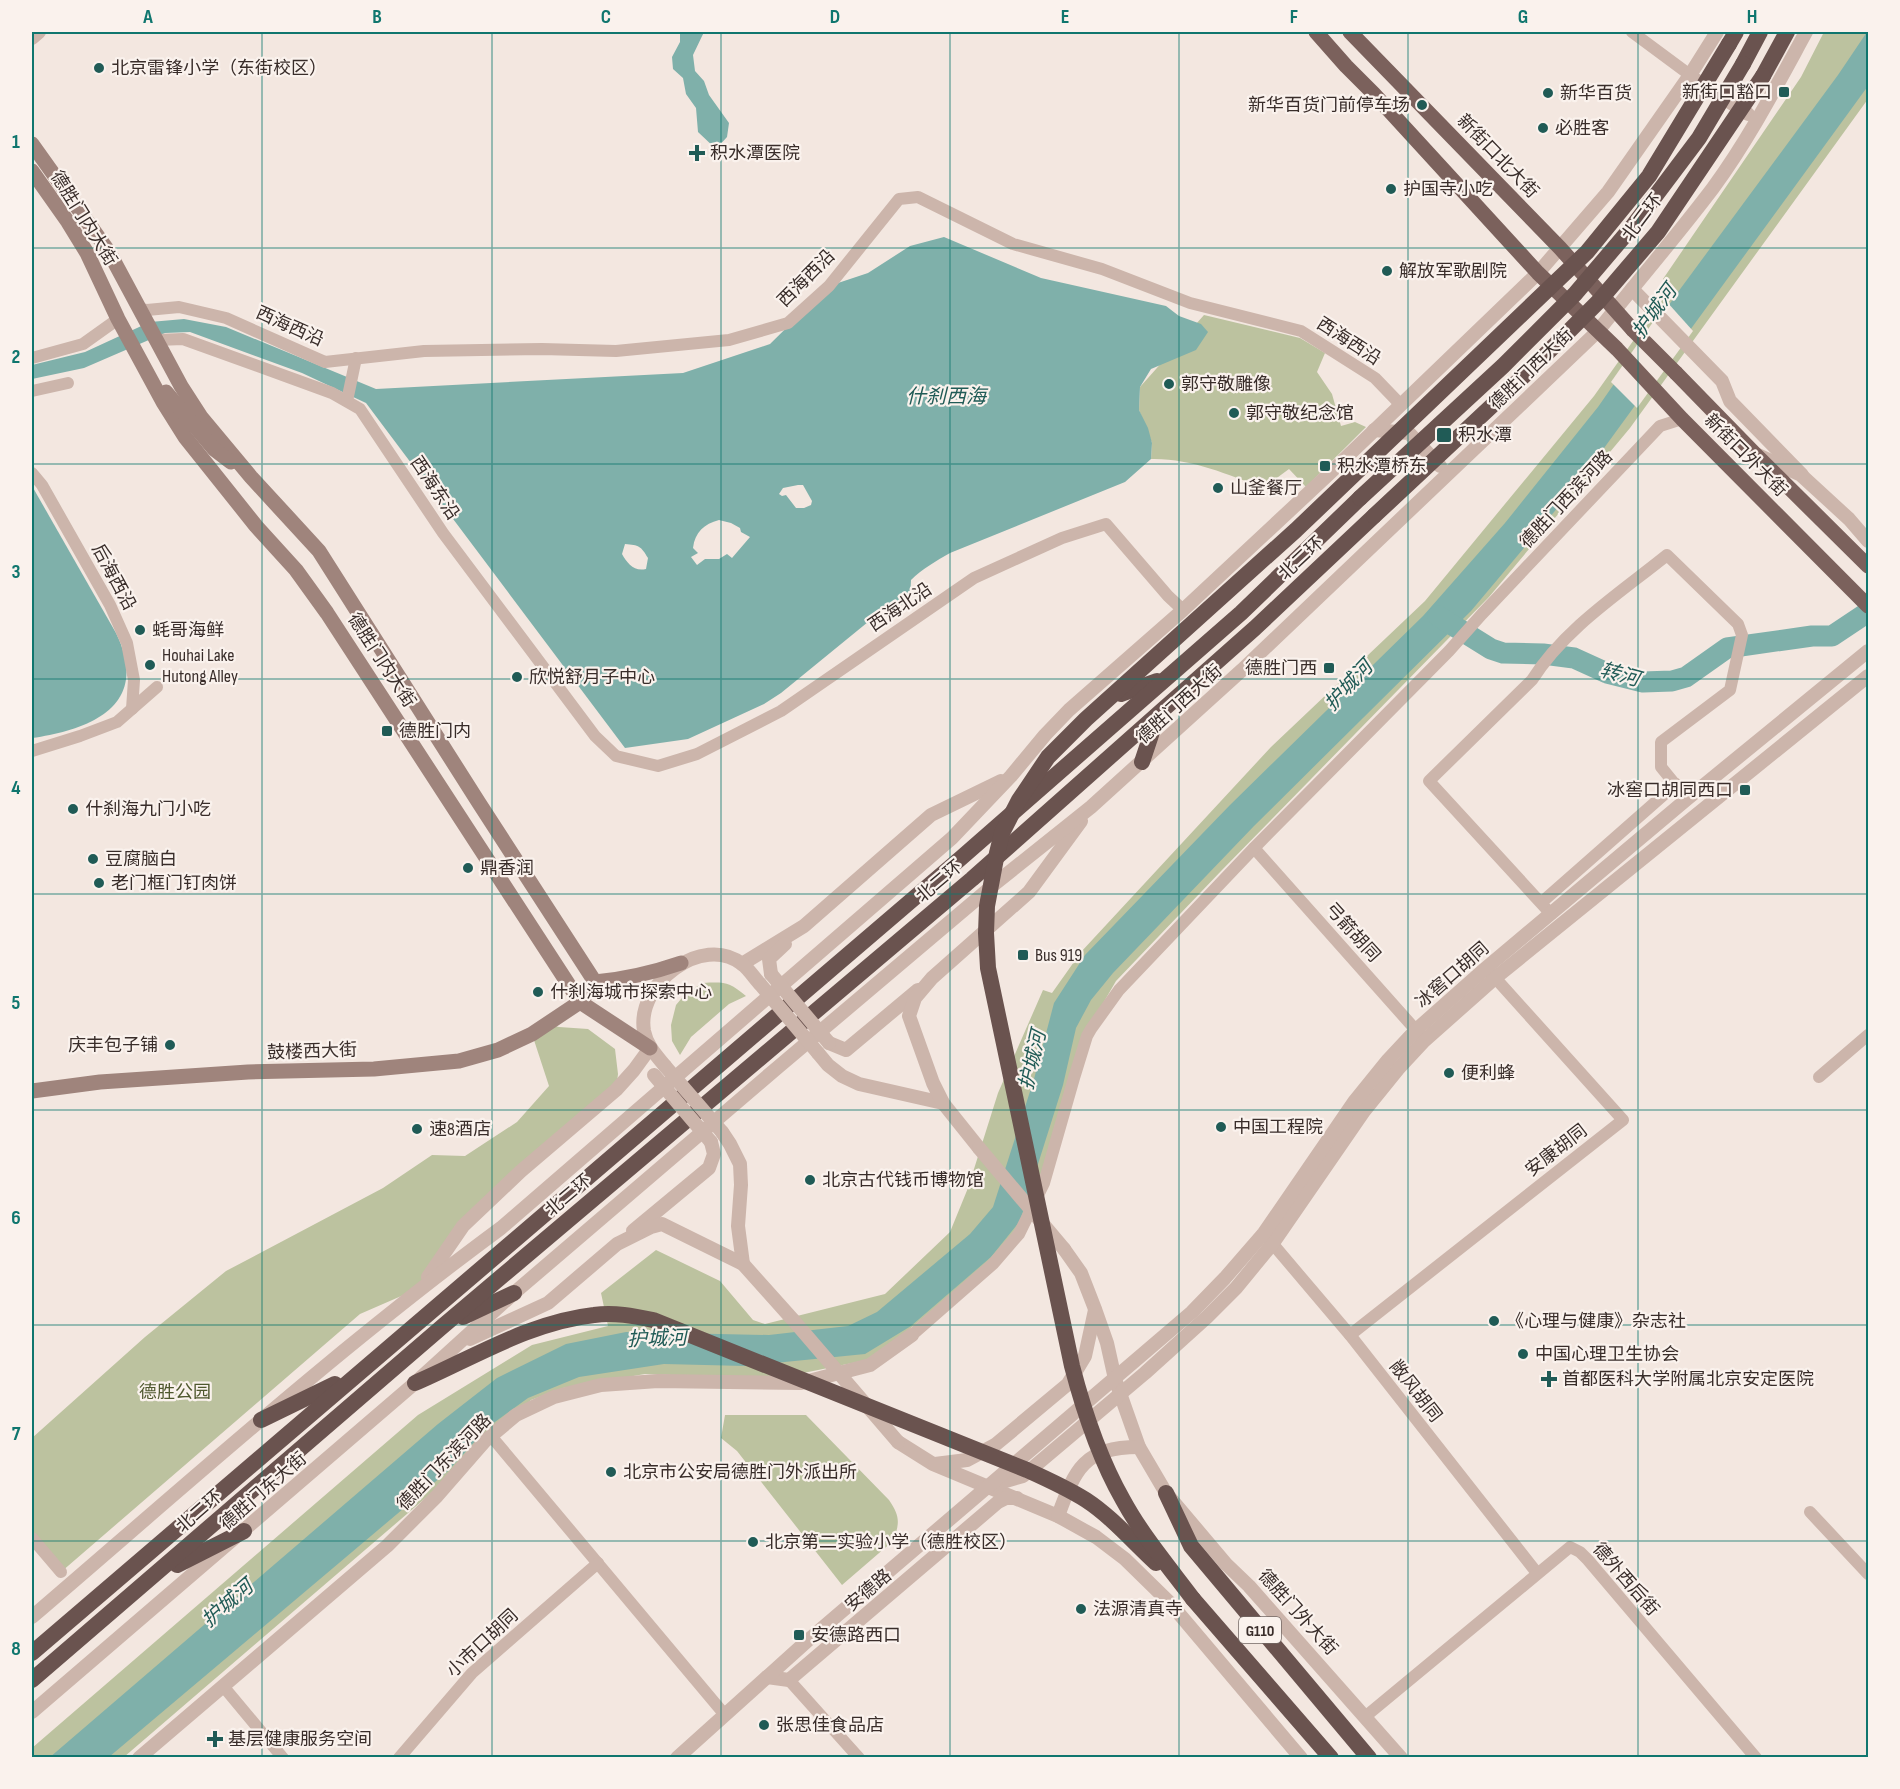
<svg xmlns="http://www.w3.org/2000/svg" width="1900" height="1789" font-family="'Sofia Sans Condensed','Noto Sans SC',sans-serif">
<rect width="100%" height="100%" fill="#f3e7e0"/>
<g fill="#bcc29f">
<polygon points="1824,32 1868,32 1868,99 1630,428 1489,597 1222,870 1116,981 1080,1043 1046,1160 1024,1218 992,1261 906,1332 867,1360 774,1379 645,1374 563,1388 531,1400 443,1483 124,1757 32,1757 32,1748 418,1415 532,1345 608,1326 601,1293 656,1250 720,1281 753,1320 765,1324 885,1294 950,1232 968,1188 998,1093 1043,990 1052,993 1081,952 1271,747 1425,601 1594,396 1670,289 1663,279 1801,77"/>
<path d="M 1204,315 L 1300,338 L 1325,353 L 1317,372 L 1332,394 L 1341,426 L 1355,422 L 1366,427 L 1306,487 L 1289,469 L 1263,488 C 1227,474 1190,458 1151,459 L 1152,443 L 1139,410 L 1140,387 Z"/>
<path d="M 703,983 C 725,982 729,982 746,996 L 729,1004 L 691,1037 L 680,1055 L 672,1041 L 671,1025 L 676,1005 L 686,993 Z"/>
<polygon points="547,1024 559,1027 588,1029 615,1049 618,1074 616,1090 463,1226 422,1287 360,1314 61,1572 32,1538 32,1438 145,1337 226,1271 383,1188 432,1155 465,1156 517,1122 549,1086 532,1034"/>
<path d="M 725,1415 L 806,1415 L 889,1500 C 900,1516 900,1523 893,1541 L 842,1585 L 737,1451 L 721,1438 Z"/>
</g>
<g fill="#7fb0aa" fill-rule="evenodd">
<polygon points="680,32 704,32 693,55 695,71 704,81 709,95 729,123 727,137 716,149 698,132 696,108 686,94 683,78 673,69 672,57 680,42"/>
<polygon points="1867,32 1868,32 1868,86 1580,481 1471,611 1254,826 1113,973 1091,1000 1076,1028 1063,1085 1020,1221 991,1257 911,1326 865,1354 745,1366 664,1364 579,1377 528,1398 488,1427 448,1471 109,1757 49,1758 438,1424 497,1378 566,1344 626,1332 769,1335 848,1326 877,1312 970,1234 993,1207 1034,1079 1054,1003 1085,955 1230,805 1423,616 1505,523 1598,407 1678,292 1838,75"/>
<path d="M 944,237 L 1041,278 L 1166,306 L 1179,316 L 1201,324 L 1208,332 L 1196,350 L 1151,369 L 1140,387 L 1139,410 L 1148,428 L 1152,443 L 1151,459 L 1125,482 L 950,553 C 936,561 922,569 911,580 L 910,600 L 893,610 L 886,609 L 879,613 L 781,693 L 764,704 L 688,739 L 625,748 L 366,403 L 302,373 L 190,332 L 165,333 L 84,368 L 32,379 L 32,365 L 85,352 L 150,322 L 184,319 L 226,327 L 376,389 L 683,373 L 770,344 L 829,286 L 868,273 L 910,246 ZM 798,485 L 803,485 L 812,501 L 811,505 L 804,508 L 796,508 L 786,495 L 782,496 L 779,494 L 783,488 ZM 719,520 L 731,523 L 740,528 L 741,532 L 750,537 L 732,558 L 727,554 L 719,559 L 705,559 L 697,565 L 691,557 L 698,553 L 693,548 C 695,532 704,524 719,520 ZM 625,544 C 639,545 641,546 648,558 L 646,569 C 634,572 627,563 622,554 Z"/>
<path d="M 32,486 L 116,633 C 151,705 92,729 32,738 Z"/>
</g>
<polygon fill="#f3e7e0" points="1667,302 1693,331 1637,408 1611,382"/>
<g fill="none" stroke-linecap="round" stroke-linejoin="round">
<polyline stroke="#7fb0aa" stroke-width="21" points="1438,616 1491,649 1503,653 1543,654 1574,658 1607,673 1643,682 1672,681 1686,677 1727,648 1812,636 1832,636 1868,612"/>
<g stroke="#ccb5ab" stroke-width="12">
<polyline points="1632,32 1690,75"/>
<polyline points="139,309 147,310 179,307 226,318 325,362 424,351 542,349 616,351 729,340 788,323 829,286 899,199 918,197 1013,244 1102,269 1190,303 1301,331 1375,378 1400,404"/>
<polyline points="157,340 183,339 332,393 360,409 443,533 595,736 616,756 658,766 697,754 781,711 974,578 1062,538 1106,524 1168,596 1183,610"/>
<polyline points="32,358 83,344 118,319"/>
<polyline points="32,391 68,383"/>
<polyline points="347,401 356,358"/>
<polyline points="32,473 42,485 110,605 127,643 134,680 132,709"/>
<polyline points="32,751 80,736 117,722 157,687"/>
<polyline points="1254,848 1422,1037"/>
<polyline points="1542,902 1676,784"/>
<path d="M 1551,914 L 1429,781 L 1532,680 C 1565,628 1620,593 1667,555 L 1738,624 L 1742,635 L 1730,690 L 1661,742 L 1661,767 L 1687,799"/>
<polyline points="1819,1077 1868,1035"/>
<polyline points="1266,1236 1350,1335 1537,1573"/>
<polyline points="912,1335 993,1264 1019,1234 1044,1183 1074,1078 1087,1036 1091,1029 1119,990 1254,848 1449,651 1482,614 1660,426 1682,419"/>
<polyline points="1350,1335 1623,1120 1489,971"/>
<polyline points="491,1436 725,1715"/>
<polyline points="1810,1512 1868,1574"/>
<polyline points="32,1538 61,1572"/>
<polyline points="789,1680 859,1758"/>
<polyline points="223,1686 283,1758"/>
<polyline points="1366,1716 1570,1547 1580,1552 1588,1560 1756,1758"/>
<polyline points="399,1758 472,1673 598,1563"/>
</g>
<g stroke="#ccb5ab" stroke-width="14">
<polyline points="32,38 39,32"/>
<polyline points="1696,80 1748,114"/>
<polyline points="1632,289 1722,381 1730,401 1802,475"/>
<polyline points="1374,430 1409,433 1440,466"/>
<polyline points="1758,455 1801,475 1849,519 1868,541"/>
<polyline points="742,964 804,926 931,815 1001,781"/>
<polyline points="771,974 769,959 785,944"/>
<polyline points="829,1043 846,1050 918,990"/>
<polyline points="818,1053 828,1065 842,1076 859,1084 943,1103"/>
<path d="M 665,1066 C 656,1055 647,1046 644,1031 C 636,984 702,933 742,964 C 749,969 754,978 760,984"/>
<polyline points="722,1132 730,1144 740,1164 741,1185 738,1226 743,1264"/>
<polyline points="979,1148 943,1103 933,1083 909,1016 915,998 932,978 1029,892 1081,821"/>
<polyline points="633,1231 709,1168 714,1154 711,1142"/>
<polyline points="1064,1249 1081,1273 1095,1309 1107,1343 1115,1379 1139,1447 1166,1493 1226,1564 1249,1586 1401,1758"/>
<polyline points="428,1277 463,1226 521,1171 616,1090 634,1070 650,1048"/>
<polyline points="470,1339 548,1303 617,1244 651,1227 662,1224 743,1264 794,1321"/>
<polyline points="898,1442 933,1464 1058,1516 1096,1537 1125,1559 1170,1603 1301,1758"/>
<polyline points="935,1464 967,1460 995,1445 1068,1384 1085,1356 1095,1310"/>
<polyline points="992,1485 1023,1476 1145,1373 1207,1317 1236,1288 1273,1243 1364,1111 1398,1069 1424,1041 1495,978 1868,676"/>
<path d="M 1058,1516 C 1075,1469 1084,1447 1139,1447"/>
<path d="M 32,1617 C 186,1485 337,1349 501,1228 L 952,838 L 1011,776 L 1045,735 L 1069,710 L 1183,610 L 1331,472 L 1538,273 L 1608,192 L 1690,75 L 1717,32"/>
<polyline points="767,1677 789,1680 998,1502 1006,1498 1017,1498"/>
<path d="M 32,1712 L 415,1383 L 514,1293 L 777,1068 L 997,882 L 1091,807 L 1242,670 L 1598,331 C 1636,283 1676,237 1713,188 C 1749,139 1777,85 1806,32"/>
<polyline points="139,1758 387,1546 437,1496 485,1441 516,1415 554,1397 601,1385 658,1381 801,1383 870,1365 912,1335"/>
<polyline points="677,1758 806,1642 1192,1312 1225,1278 1264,1233 1354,1102 1388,1060 1416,1030 1486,968 1687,799 1868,651"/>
</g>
<g stroke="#9f847c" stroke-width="15">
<polyline points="32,144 109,252 181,386 201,417 251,477 319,551 479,803 595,982"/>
<polyline points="32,171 68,222 87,253 118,319 163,402 185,437 256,526 296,570 327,613 580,1002 650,1048"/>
<polyline points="166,392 214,449 231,462"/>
<path d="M 32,1091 L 100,1082 L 248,1072 L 374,1069 L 459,1061 L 498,1050 L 532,1034 L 580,1002 L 595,982 C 625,979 652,973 681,963"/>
</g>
<g stroke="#7b615c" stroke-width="15">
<polyline points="1316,32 1346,66 1374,94 1538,273 1617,349 1682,419 1868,606"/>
<polyline points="1350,32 1560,248 1633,330"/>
<polyline points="1676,373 1754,453 1868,566"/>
</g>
<g stroke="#6a534f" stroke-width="16">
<polyline points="1729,44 1736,32"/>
<polyline points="1743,64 1760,32"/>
<polyline points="1763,76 1787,32"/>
<polyline points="1121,694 1157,681"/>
<polyline points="1142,762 1157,717"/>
<polyline points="463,1317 514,1293"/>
<polyline points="261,1420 335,1384"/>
<polyline points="1166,1493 1191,1546 1369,1758"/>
<polyline points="177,1565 244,1531"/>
<polyline points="1193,1599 1331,1758"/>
<polyline points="32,1653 961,858 1241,613 1360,498"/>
<polyline points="32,1680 443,1326 972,879 1255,628 1374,516"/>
</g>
<g stroke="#ccb5ab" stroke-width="14">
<polyline points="771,974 829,1043"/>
<polyline points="760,984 818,1053"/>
<polyline points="665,1066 722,1132"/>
<polyline points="654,1075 711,1142"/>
<polyline points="979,1148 1064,1249"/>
<polyline points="794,1321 898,1442"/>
</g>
<polyline stroke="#7b615c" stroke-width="15" points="1633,330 1676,373"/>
<g stroke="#6a534f" stroke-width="16">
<polyline points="1360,498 1503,366 1575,294 1632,227 1699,138 1743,64"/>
<polyline points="1374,516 1528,372 1599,301 1658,232 1763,76"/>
<path d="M 415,1383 C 473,1358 530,1322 594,1315 C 614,1312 634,1316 653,1320 L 1027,1470 C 1047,1479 1067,1488 1086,1500 C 1112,1517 1133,1542 1156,1563"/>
<path d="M 1193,1599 C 1169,1567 1142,1535 1123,1500 C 1099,1458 1084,1412 1072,1366 L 988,968 L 986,933 L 987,906 L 997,853 L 1002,833 L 1019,800 L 1048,757 L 1086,719 L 1296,530 L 1587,252 L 1649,176 L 1729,44"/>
</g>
</g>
<path fill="none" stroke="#0f766e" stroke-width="1.5" stroke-opacity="0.55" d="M 262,32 L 262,1758M 492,32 L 492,1758M 721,32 L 721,1758M 950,32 L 950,1758M 1179,32 L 1179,1758M 1408,32 L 1408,1758M 1638,32 L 1638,1758M 32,248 L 1868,248M 32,464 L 1868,464M 32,679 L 1868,679M 32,894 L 1868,894M 32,1110 L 1868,1110M 32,1325 L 1868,1325M 32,1541 L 1868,1541"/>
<g fill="#205b56" stroke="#faf2ed" stroke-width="2">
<circle cx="99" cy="68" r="6"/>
<rect x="1778" y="86" width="12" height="12" rx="3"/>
<circle cx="1548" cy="93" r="6"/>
<circle cx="1422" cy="105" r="6"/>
<circle cx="1543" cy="128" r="6"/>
<path d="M694 144h6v6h6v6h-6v6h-6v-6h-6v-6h6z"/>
<circle cx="1391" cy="189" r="6"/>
<circle cx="1387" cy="271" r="6"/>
<circle cx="1169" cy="384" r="6"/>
<circle cx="1234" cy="413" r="6"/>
<rect x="1436" y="427" width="16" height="16" rx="3"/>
<rect x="1319" y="460" width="12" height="12" rx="3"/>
<circle cx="1218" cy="488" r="6"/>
<circle cx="140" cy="630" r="6"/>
<circle cx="150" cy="665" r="6"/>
<rect x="1323" y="662" width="12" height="12" rx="3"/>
<circle cx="517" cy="677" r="6"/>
<rect x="381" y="725" width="12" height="12" rx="3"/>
<rect x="1739" y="784" width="12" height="12" rx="3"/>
<circle cx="73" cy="809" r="6"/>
<circle cx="93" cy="859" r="6"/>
<circle cx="468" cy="868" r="6"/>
<circle cx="99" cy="883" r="6"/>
<rect x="1017" y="949" width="12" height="12" rx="3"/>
<circle cx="538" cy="992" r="6"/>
<circle cx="170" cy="1045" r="6"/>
<circle cx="1449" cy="1073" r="6"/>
<circle cx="1221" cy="1127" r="6"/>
<circle cx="417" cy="1129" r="6"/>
<circle cx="810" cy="1180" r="6"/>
<circle cx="1494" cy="1321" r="6"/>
<circle cx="1523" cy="1354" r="6"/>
<path d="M1546 1370h6v6h6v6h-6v6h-6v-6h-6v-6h6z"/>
<circle cx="611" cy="1472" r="6"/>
<circle cx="753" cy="1542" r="6"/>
<circle cx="1081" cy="1609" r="6"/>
<rect x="793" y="1629" width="12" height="12" rx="3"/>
<circle cx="764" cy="1725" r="6"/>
<path d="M212 1730h6v6h6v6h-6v6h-6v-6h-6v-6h6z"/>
</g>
<g text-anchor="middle" stroke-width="4.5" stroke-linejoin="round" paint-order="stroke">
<rect fill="#faf2ed" stroke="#736864" stroke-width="1.5" x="1239" y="1617" width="42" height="26" rx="4.5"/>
<g font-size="16" font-weight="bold" fill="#392d2a">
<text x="1260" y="1636">G110</text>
</g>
<g font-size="18" fill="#392d2a" stroke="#faf2ed" text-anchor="start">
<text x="111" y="74">北京雷锋小学（东街校区）</text>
<text x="1772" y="98" text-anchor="end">新街口豁口</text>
<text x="1560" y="99">新华百货</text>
<text x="1410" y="111" text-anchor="end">新华百货门前停车场</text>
<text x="1555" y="134">必胜客</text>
<text x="710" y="159">积水潭医院</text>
<text x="1403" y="195">护国寺小吃</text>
<text x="1399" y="277">解放军歌剧院</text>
<text x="1181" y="390">郭守敬雕像</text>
<text x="1246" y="419">郭守敬纪念馆</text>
<text x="1458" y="441">积水潭</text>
<text x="1337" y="472">积水潭桥东</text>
<text x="1230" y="494">山釜餐厅</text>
<text x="152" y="636">蚝哥海鲜</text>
<text x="162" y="661">Houhai Lake<tspan x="162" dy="21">Hutong Alley</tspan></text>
<text x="1317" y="674" text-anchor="end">德胜门西</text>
<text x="529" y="683">欣悦舒月子中心</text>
<text x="399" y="737">德胜门内</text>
<text x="1733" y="796" text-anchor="end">冰窖口胡同西口</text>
<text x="85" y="815">什刹海九门小吃</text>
<text x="105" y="865">豆腐脑白</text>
<text x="480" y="874">鼎香润</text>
<text x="111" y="889">老门框门钉肉饼</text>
<text x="1035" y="961">Bus 919</text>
<text x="550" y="998">什刹海城市探索中心</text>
<text x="158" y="1051" text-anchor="end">庆丰包子铺</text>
<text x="1461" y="1079">便利蜂</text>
<text x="1233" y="1133">中国工程院</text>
<text x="429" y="1135">速8酒店</text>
<text x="822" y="1186">北京古代钱币博物馆</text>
<text x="1506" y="1327">《心理与健康》杂志社</text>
<text x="1535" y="1360">中国心理卫生协会</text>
<text x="1562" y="1385">首都医科大学附属北京安定医院</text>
<text x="623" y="1478">北京市公安局德胜门外派出所</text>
<text x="765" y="1548">北京第二实验小学（德胜校区）</text>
<text x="1093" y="1615">法源清真寺</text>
<text x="811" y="1641">安德路西口</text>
<text x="776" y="1731">张思佳食品店</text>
<text x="228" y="1745">基层健康服务空间</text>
</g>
<g font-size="18" fill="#392d2a" stroke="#faf2ed">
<text transform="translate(1498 156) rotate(46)" y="6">新街口北大街</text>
<text transform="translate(1642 217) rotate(-53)" y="6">北二环</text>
<text transform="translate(84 218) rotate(58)" y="6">德胜门内大街</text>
<text transform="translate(806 278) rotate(-45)" y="6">西海西沿</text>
<text transform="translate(290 326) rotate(24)" y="6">西海西沿</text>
<text transform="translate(1349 341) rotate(33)" y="6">西海西沿</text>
<text transform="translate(1531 369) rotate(-44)" y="6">德胜门西大街</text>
<text transform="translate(1746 455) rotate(45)" y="6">新街口外大街</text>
<text transform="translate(435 488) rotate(56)" y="6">西海东沿</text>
<text transform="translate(1566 499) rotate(-47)" y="6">德胜门西滨河路</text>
<text transform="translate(1301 558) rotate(-43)" y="6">北二环</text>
<text transform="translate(114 577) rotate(62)" y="6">后海西沿</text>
<text transform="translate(900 607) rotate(-34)" y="6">西海北沿</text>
<text transform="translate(382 660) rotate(57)" y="6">德胜门内大街</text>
<text transform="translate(1179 704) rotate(-42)" y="6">德胜门西大街</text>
<text transform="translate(939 881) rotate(-40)" y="6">北二环</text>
<text transform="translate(1353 932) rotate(48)" y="6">弓箭胡同</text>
<text transform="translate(1452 975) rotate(-41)" y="6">冰窖口胡同</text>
<text transform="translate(312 1051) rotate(-2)" y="6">鼓楼西大街</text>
<text transform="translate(1556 1150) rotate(-38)" y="6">安康胡同</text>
<text transform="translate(568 1195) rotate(-40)" y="6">北二环</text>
<text transform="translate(1416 1391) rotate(52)" y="6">敞风胡同</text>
<text transform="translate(444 1462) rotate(-46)" y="6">德胜门东滨河路</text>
<text transform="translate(263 1491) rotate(-41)" y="6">德胜门东大街</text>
<text transform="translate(199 1511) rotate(-41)" y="6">北二环</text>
<text transform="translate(1626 1579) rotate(49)" y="6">德外西后街</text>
<text transform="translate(868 1590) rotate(-40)" y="6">安德路</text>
<text transform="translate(1298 1612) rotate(48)" y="6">德胜门外大街</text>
<text transform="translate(482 1643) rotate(-43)" y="6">小市口胡同</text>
</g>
<g font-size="18" fill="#4f582e" stroke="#faf2ed">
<text x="175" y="1398">德胜公园</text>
</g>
<g font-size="20" font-style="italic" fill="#205b56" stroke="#faf2ed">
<text transform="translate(1654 311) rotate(-54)" y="7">护城河</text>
<text x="946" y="403">什刹西海</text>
<text transform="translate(1620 674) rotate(15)" y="7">转河</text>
<text transform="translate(1348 685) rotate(-47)" y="7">护城河</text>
<text transform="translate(1032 1060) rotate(-77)" y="7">护城河</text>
<text transform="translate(657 1338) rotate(-2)" y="7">护城河</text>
<text transform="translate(227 1603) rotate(-41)" y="7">护城河</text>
</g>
</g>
<rect width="1900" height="1789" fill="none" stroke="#faf2ed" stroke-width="66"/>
<rect x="33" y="33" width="1834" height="1723" fill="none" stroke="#0f766e" stroke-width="2"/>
<g font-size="20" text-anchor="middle" font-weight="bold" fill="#0f766e">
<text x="148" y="23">A</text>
<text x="377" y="23">B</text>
<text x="606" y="23">C</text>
<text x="835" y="23">D</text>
<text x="1065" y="23">E</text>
<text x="1294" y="23">F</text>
<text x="1523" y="23">G</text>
<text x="1752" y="23">H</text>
<text x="16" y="148">1</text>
<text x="16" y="363">2</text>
<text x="16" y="578">3</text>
<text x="16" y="794">4</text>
<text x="16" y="1009">5</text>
<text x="16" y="1224">6</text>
<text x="16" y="1440">7</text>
<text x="16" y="1655">8</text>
</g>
</svg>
